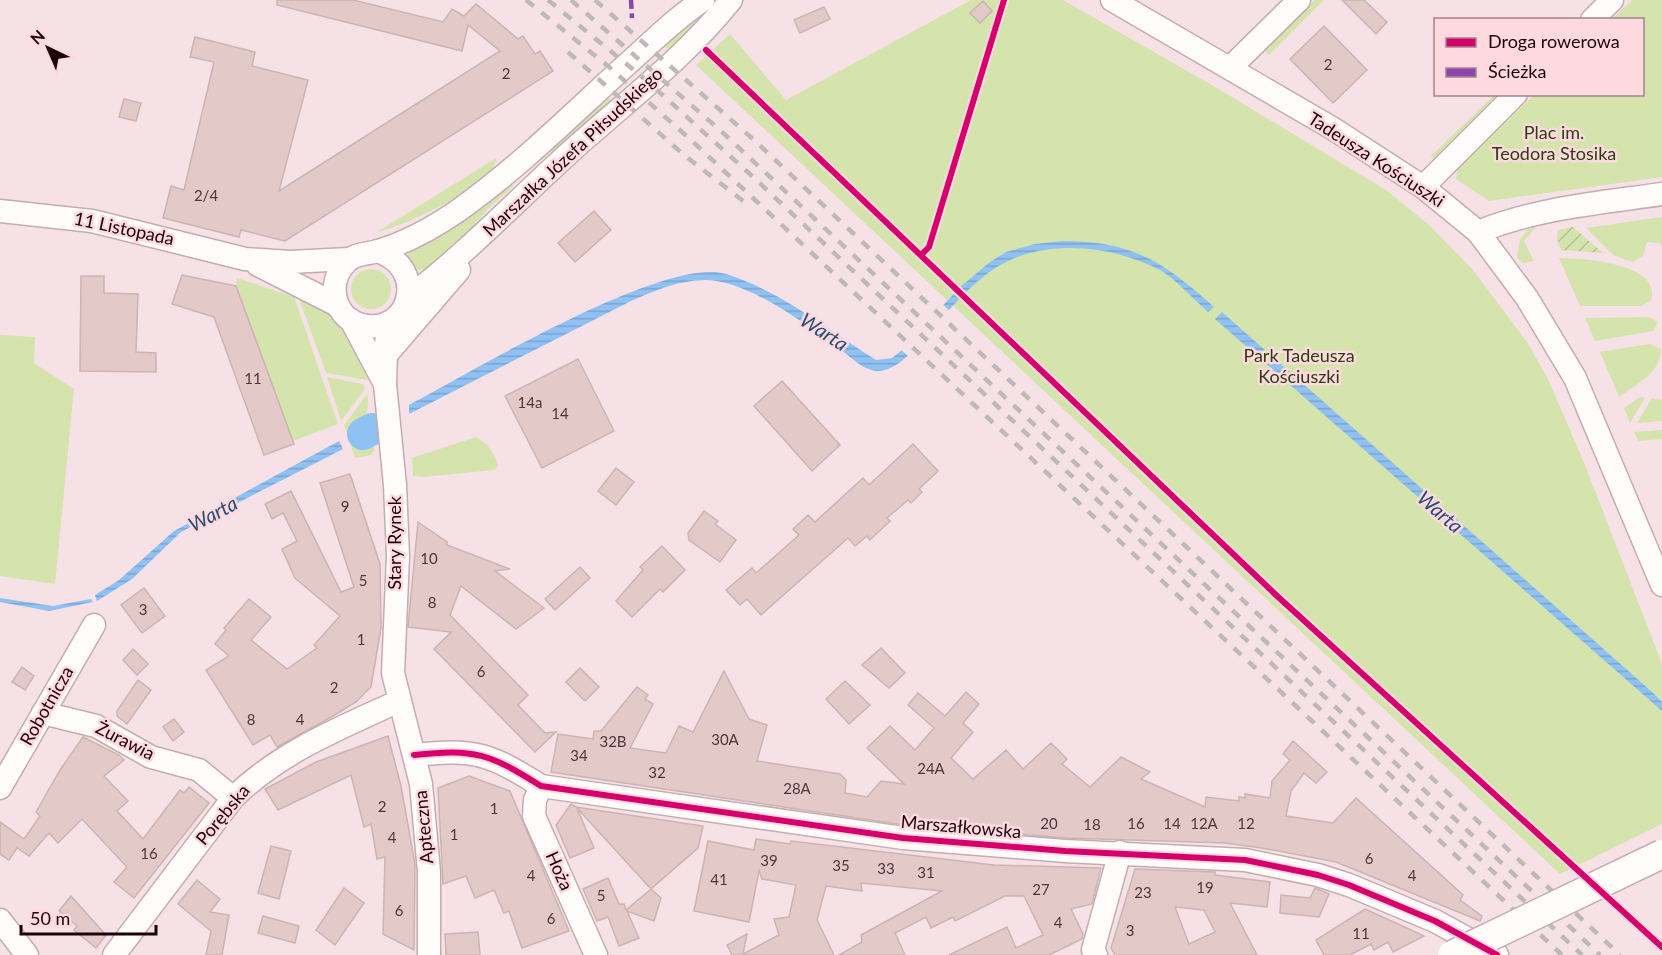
<svg xmlns="http://www.w3.org/2000/svg" width="1662" height="955" font-family="Lato,sans-serif">
<defs>
<pattern id="garden-furrows" width="10" height="10" patternUnits="userSpaceOnUse" patternTransform="scale(1.5)"><rect width="10" height="10" fill="#d5e3ad"/><path d="M-1 1l2-2M0 10L10 0M9 11l2-2" fill="none" stroke="#b6c194"/></pattern>
<pattern id="water-rules" width="6" height="5" patternUnits="userSpaceOnUse" patternTransform="scale(1.5)"><rect width="6" height="5" fill="#8fc1f3"/><path d="M0 2.5h6" fill="none" stroke="#7ba4cf"/></pattern>
</defs>
<rect width="100%" height="100%" fill="#f6e2e6"/>
<g fill="#d5e3ad">
<polygon points="971,0 1063,0 1217,88 1386,190 1429,225 1473,270 1527,342 1548,379 1585,465 1662,664 1662,824 1560,874 696,65 730,34 786,100"/>
<polygon points="1315,0 1324,0 1269,55 1264,50"/>
<polygon points="1632,0 1662,0 1662,177 1489,201 1456,179 1458,168 1534,95 1642,94 1642,20 1612,19"/>
<polygon points="714,4 716,7 669,50 662,44"/>
<polygon points="1494,95 1501,95 1435,160 1431,156"/>
<polygon points="606,96 612,101 553,155 548,149"/>
<path d="M 496,158 C 499,183 401,228 377,232 Z"/>
<path d="M 512,184 L 514,185 C 506,194 495,201 487,210 C 469,229 443,274 414,270 L 406,258 L 412,248 Z"/>
<polygon points="1662,217 1662,247 1660,243 1647,242 1643,256 1633,262 1613,255 1586,228"/>
<polygon points="1532,224 1536,227 1524,241 1534,261 1523,263 1517,258 1520,239"/>
<path d="M 1559,258 C 1581,258 1662,263 1651,300 L 1641,306 L 1580,306 Z"/>
<circle cx="371" cy="289" r="20"/>
<polygon points="237,278 294,297 338,424 293,441 236,286"/>
<path d="M 297,293 C 338,316 354,334 368,380 L 326,373 Z"/>
<polygon points="1649,317 1658,322 1653,331 1595,341 1585,318"/>
<polygon points="0,335 35,337 34,363 74,389 55,584 0,576"/>
<path d="M 1650,344 L 1661,349 C 1662,372 1635,385 1619,397 L 1600,352 Z"/>
<polygon points="327,377 363,384 365,389 341,421"/>
<path d="M 367,394 C 371,411 361,421 366,436 L 372,438 L 375,450 L 371,455 L 355,458 L 344,425 Z"/>
<polygon points="1640,397 1645,398 1630,423 1624,408"/>
<polygon points="1652,398 1662,400 1662,421 1637,423"/>
<polygon points="1662,430 1662,439 1638,441 1634,432"/>
<path d="M 476,437 C 488,443 494,453 498,465 L 495,470 L 422,477 L 413,476 L 412,458 Z"/>
</g>
<polygon fill="url(#garden-furrows)" points="1573,227 1603,253 1561,250 1557,239 1558,230"/>
<g fill="url(#water-rules)">
<path d="M 1062,241 C 1133,241 1164,262 1214,307 L 1208,312 C 1193,299 1177,280 1160,270 C 1112,245 1042,237 994,269 C 971,284 951,308 932,329 C 919,343 901,369 880,371 C 865,372 852,358 841,350 C 807,325 748,280 705,280 C 679,280 654,291 631,301 L 409,414 L 409,405 C 470,373 665,255 726,274 C 781,291 828,330 876,360 L 892,358 L 902,350 L 960,287 L 990,262 L 1006,252 L 1035,244 Z"/>
<polygon points="1222,312 1651,691 1662,702 1662,711 1215,319"/>
<polygon points="339,441 343,449 181,532 132,579 97,601 95,595 119,580 174,531"/>
<polygon points="0,598 53,606 91,599 93,602 49,611 0,602"/>
</g>
<polygon fill="#f6e2e6" points="941,303 951,312 909,357 899,348"/>
<g fill="none" stroke-linecap="round" stroke-linejoin="round">
<polyline stroke="#8fc1f3" stroke-width="32" points="363,434 372,429"/>
</g>
<g fill="#e3cac9" stroke="#ccb4b4" stroke-width="1.5" fill-rule="evenodd">
<polygon points="277,0 353,0 443,22 452,9 464,16 476,4 518,39 523,36 535,54 540,51 553,71 285,241 241,230 239,237 163,218 171,186 184,190 214,62 190,57 195,37 255,52 252,66 308,80 279,191 500,51 468,25 462,51 277,5"/>
<polygon points="1342,0 1364,0 1387,22 1376,34"/>
<polygon points="983,1 992,11 980,23 970,13"/>
<polygon points="824,7 830,19 800,33 794,20"/>
<polygon points="1324,26 1367,70 1333,103 1290,59"/>
<polygon points="124,99 141,103 136,121 119,117"/>
<polygon points="594,211 611,230 575,262 558,243"/>
<polygon points="182,275 236,286 294,444 264,455 214,317 172,304"/>
<polygon points="81,276 104,276 104,293 138,294 136,352 156,353 156,372 80,371"/>
<polygon points="578,359 614,431 542,468 505,396"/>
<polygon points="782,381 840,445 812,471 754,406"/>
<polygon points="913,444 938,471 919,489 922,492 911,503 908,500 887,518 890,521 870,540 867,536 855,546 848,538 761,615 747,599 740,605 726,590 752,568 756,573 799,535 793,529 808,515 815,522 863,478 869,485"/>
<polygon points="616,468 634,482 616,505 598,491"/>
<polygon points="350,474 380,564 381,628 371,687 356,702 333,716 277,747 270,735 253,745 206,670 229,656 215,644 226,630 224,628 249,599 271,617 251,640 287,669 317,648 314,645 340,616 295,578 282,549 297,541 283,513 272,519 265,504 291,491 341,592 354,587 320,483"/>
<polygon points="704,511 718,521 715,524 736,540 720,562 689,540 688,533"/>
<polygon points="418,522 447,542 447,545 510,569 495,571 544,608 516,629 461,586 450,615 528,695 518,705 545,733 556,732 535,752 434,649 451,632 408,627"/>
<polygon points="662,546 685,570 663,592 660,589 632,617 616,601 643,570 640,567"/>
<polygon points="580,567 590,578 555,610 545,599"/>
<polygon points="144,588 165,616 142,633 121,605"/>
<polygon points="881,648 905,673 889,688 862,665"/>
<polygon points="133,649 148,664 137,675 123,660"/>
<polygon points="22,667 34,676 25,690 12,682"/>
<polygon points="580,668 599,687 585,701 566,682"/>
<polygon points="724,671 749,719 767,725 757,761 840,774 846,780 845,793 867,797 881,781 904,784 867,748 890,726 915,750 934,728 908,705 918,693 945,716 966,692 979,704 963,723 973,732 951,758 973,779 1006,750 1023,769 1051,743 1067,759 1062,764 1090,787 1121,757 1150,772 1141,779 1205,807 1206,797 1239,801 1239,797 1245,798 1245,794 1270,798 1272,781 1290,760 1283,754 1293,741 1327,772 1316,783 1304,773 1291,791 1286,816 1333,823 1356,798 1463,895 1460,900 1482,916 1480,921 1336,862 1262,848 1225,843 1066,838 904,825 551,772 558,734 593,739 594,731 601,731 637,687 648,695 645,699 653,704 630,748 666,753 679,726 693,732"/>
<polygon points="138,680 151,690 127,724 117,716 117,711"/>
<polygon points="845,681 870,705 849,724 826,699"/>
<polygon points="174,719 184,732 173,741 163,727"/>
<polygon points="388,736 401,786 415,864 414,950 383,934 385,857 377,859 371,824 364,827 351,775 278,810 265,789 316,762"/>
<polygon points="83,737 119,755 124,760 104,776 128,801 117,811 143,839 180,790 184,793 189,787 209,803 134,898 114,882 127,867 82,819 58,843 49,833 29,856 17,848 9,860 0,854 0,822 24,839 40,816 36,812 60,770"/>
<polygon points="469,776 510,791 569,931 522,948 509,911 504,913 494,890 475,898 466,876 443,884 438,788"/>
<polygon points="571,804 576,807 703,826 698,848 651,889 661,898 654,921 627,911 639,938 619,946 608,917 597,921 583,889 608,878 619,904 624,904 626,910 651,889 577,808 594,848 570,858 556,825"/>
<polygon points="756,839 790,844 791,841 994,865 1101,868 1092,904 1071,909 1083,934 1082,939 1049,955 949,955 1007,927 1016,948 1043,935 1024,896 1005,896 955,921 953,917 931,928 926,917 895,933 905,955 839,955 862,942 861,935 942,891 861,883 862,891 826,886 817,920 834,955 732,955 727,945 747,934 743,954 779,935 774,919 789,917 796,885 762,879 759,871 749,922 694,911 708,841 754,850"/>
<polygon points="271,846 291,851 279,899 258,893"/>
<path d="M 1135,869 L 1215,872 L 1215,875 L 1270,882 L 1267,907 L 1230,903 L 1257,955 L 1115,955 L 1111,948 ZM 1175,907 L 1204,910 L 1215,932 L 1189,944 Z"/>
<polygon points="197,880 220,899 210,912 229,915 222,955 206,955 211,931 178,904"/>
<polygon points="344,888 364,903 335,945 316,930"/>
<polygon points="1315,888 1329,894 1319,917 1280,913 1281,895 1310,898"/>
<polygon points="71,896 106,935 96,948 74,930 77,926 59,911"/>
<polygon points="1365,909 1396,923 1424,936 1393,952 1388,942 1374,950 1371,944 1350,955 1324,955 1316,940"/>
<polygon points="263,916 299,926 295,943 258,933"/>
<polygon points="478,932 480,955 446,955 445,934"/>
</g>
<g fill="none" stroke-linecap="round" stroke-linejoin="round">
<g stroke="#c4acb1" stroke-width="25">
<g id="minor">
<polyline points="1112,0 1332,128 1423,187 1478,232 1527,298 1575,378 1662,585"/>
<polyline points="1592,20 1612,0"/>
<polyline points="1230,68 1299,0"/>
<polyline points="1423,187 1516,94"/>
<polyline points="0,211 92,221 245,259 290,262 349,259"/>
<path d="M 1478,232 C 1537,208 1599,203 1662,194"/>
<path d="M 377,251 C 429,267 411,336 362,325 C 336,319 327,288 342,267 C 352,253 363,255 378,251 C 405,243 436,226 459,210 C 518,168 570,116 624,67 C 650,44 674,19 703,0"/>
<polyline points="258,265 337,305"/>
<path d="M 409,297 C 466,254 515,202 568,154 C 623,104 685,58 731,0"/>
<polyline points="351,320 385,384"/>
<polyline points="387,323 385,384 395,485 398,556 393,673 421,784 429,872 429,955"/>
<polyline points="386,355 459,270"/>
<polyline points="43,713 96,726 151,757 199,770 233,798"/>
<path d="M 414,755 C 475,748 490,754 541,786 L 903,838 L 1065,851 L 1245,860 L 1318,875 L 1349,885 L 1435,921 L 1497,955"/>
<polyline points="541,786 535,800 534,816 596,955"/>
<polyline points="0,788 94,625"/>
<polyline points="0,920 27,955"/>
<path d="M 114,955 L 233,798 C 280,752 340,728 399,701"/>
<polyline points="1096,955 1093,950 1120,852"/>
</g>
</g>
<use href="#minor" stroke="#fefbfb" stroke-width="22"/>
<g stroke="#bfb8ba" stroke-width="4.5" stroke-dasharray="10 10" stroke-linecap="butt">
<polyline points="526,0 608,66 691,140 1562,955"/>
<polyline points="548,0 646,80 751,175 1582,955"/>
<polyline points="571,0 721,131 1600,955"/>
<polyline points="595,0 753,139 1620,955"/>
<polyline points="568,52 684,155 751,207"/>
</g>
<g stroke="#c4acb1" stroke-width="31" stroke-linecap="butt">
<polyline id="major-bridge" points="1452,955 1662,854"/>
</g>
<use href="#major-bridge" stroke="#fefbfb" stroke-width="28"/>
<polyline stroke="#8e44ad" stroke-width="4.5" stroke-dasharray="9 4.5" stroke-linecap="butt" points="631,0 632,18"/>
<g stroke="#fedae0" stroke-width="10">
<g id="cycleway">
<polyline points="706,50 1276,595 1662,947"/>
<polyline points="921,255 929,247 1004,0"/>
<path d="M 414,755 C 475,748 490,754 541,786 L 903,838 L 1065,851 L 1245,860 L 1318,875 L 1349,885 L 1435,921 L 1497,955"/>
</g>
</g>
<use href="#cycleway" stroke="#d6006c" stroke-width="6"/>
</g>
<g text-anchor="middle" stroke-width="5" stroke-linejoin="round" paint-order="stroke">
<g font-size="15" fill="#50353a">
<text x="1328" y="70">2</text>
<text x="506" y="79">2</text>
<text x="206" y="201">2/4</text>
<text x="253" y="384">11</text>
<text x="530" y="408">14a</text>
<text x="560" y="419">14</text>
<text x="345" y="512">9</text>
<text x="429" y="564">10</text>
<text x="363" y="586">5</text>
<text x="432" y="608">8</text>
<text x="143" y="615">3</text>
<text x="361" y="645">1</text>
<text x="481" y="677">6</text>
<text x="334" y="693">2</text>
<text x="251" y="725">8</text>
<text x="300" y="725">4</text>
<text x="725" y="745">30A</text>
<text x="613" y="747">32B</text>
<text x="579" y="761">34</text>
<text x="931" y="774">24A</text>
<text x="657" y="778">32</text>
<text x="797" y="794">28A</text>
<text x="382" y="812">2</text>
<text x="494" y="814">1</text>
<text x="1049" y="829">20</text>
<text x="1136" y="829">16</text>
<text x="1172" y="829">14</text>
<text x="1204" y="829">12A</text>
<text x="1246" y="829">12</text>
<text x="1092" y="830">18</text>
<text x="454" y="840">1</text>
<text x="392" y="843">4</text>
<text x="149" y="859">16</text>
<text x="1369" y="864">6</text>
<text x="769" y="866">39</text>
<text x="841" y="871">35</text>
<text x="886" y="874">33</text>
<text x="926" y="878">31</text>
<text x="531" y="881">4</text>
<text x="1412" y="881">4</text>
<text x="719" y="885">41</text>
<text x="1205" y="893">19</text>
<text x="1041" y="895">27</text>
<text x="1143" y="898">23</text>
<text x="601" y="901">5</text>
<text x="399" y="916">6</text>
<text x="551" y="924">6</text>
<text x="1058" y="928">4</text>
<text x="1130" y="936">3</text>
<text x="1361" y="939">11</text>
</g>
<g font-size="18" fill="#2c3e0c" stroke="#fedae0">
<text x="1554" y="139">Plac im.<tspan x="1554" dy="21">Teodora Stosika</tspan></text>
<text x="1299" y="362">Park Tadeusza<tspan x="1299" dy="21">Kościuszki</tspan></text>
</g>
<g font-size="18" fill="#1d0209" stroke="#fedae0">
<text transform="translate(573 152) rotate(-43)" y="6">Marszałka Józefa Piłsudskiego</text>
<text transform="translate(1376 160) rotate(33)" y="6">Tadeusza Kościuszki</text>
<text transform="translate(124 229) rotate(12)" y="6">11 Listopada</text>
<text transform="translate(395 543) rotate(-90)" y="6">Stary Rynek</text>
<text transform="translate(47 706) rotate(-60)" y="6">Robotnicza</text>
<text transform="translate(125 741) rotate(27)" y="6">Żurawia</text>
<text transform="translate(223 815) rotate(-50)" y="6">Porębska</text>
<text transform="translate(424 827) rotate(-95)" y="6">Apteczna</text>
<text transform="translate(961 827) rotate(5)" y="6">Marszałkowska</text>
<text transform="translate(559 871) rotate(66)" y="6">Hoża</text>
</g>
<g font-size="20" font-style="italic" fill="#254e72" stroke="#fedae0">
<text transform="translate(824 332) rotate(33)" y="7">Warta</text>
<text transform="translate(1440 512) rotate(41)" y="7">Warta</text>
<text transform="translate(213 514) rotate(-28)" y="7">Warta</text>
</g>
</g>
<rect x="1434" y="18" width="210" height="78" fill="#fedae0" stroke="#a4848a" stroke-width="1.5"/>
<rect x="1446" y="38" width="30" height="9" fill="#d6006c" stroke="#a4848a" stroke-width="1.5"/>
<text x="1488" y="48" font-size="18" fill="#1d0209">Droga rowerowa</text>
<rect x="1446" y="68" width="30" height="9" fill="#8e44ad" stroke="#a4848a" stroke-width="1.5"/>
<text x="1488" y="78" font-size="18" fill="#1d0209">Ścieżka</text>
<g transform="translate(48 48) rotate(316)" stroke="#fedae0" stroke-width="4.5" paint-order="stroke">
<path d="M0-4.5L10 22L0 15L-10 22Z" fill="#1d0209"/>
<text y="-9" font-size="16" font-weight="bold" text-anchor="middle" fill="#1d0209">N</text>
</g>
<path d="M21 925v9h135v-9" fill="none" stroke="#1d0209" stroke-width="3"/>
<text x="30" y="925" font-size="18" fill="#1d0209" stroke="#fedae0" stroke-width="4.5" paint-order="stroke">50 m</text>
</svg>
